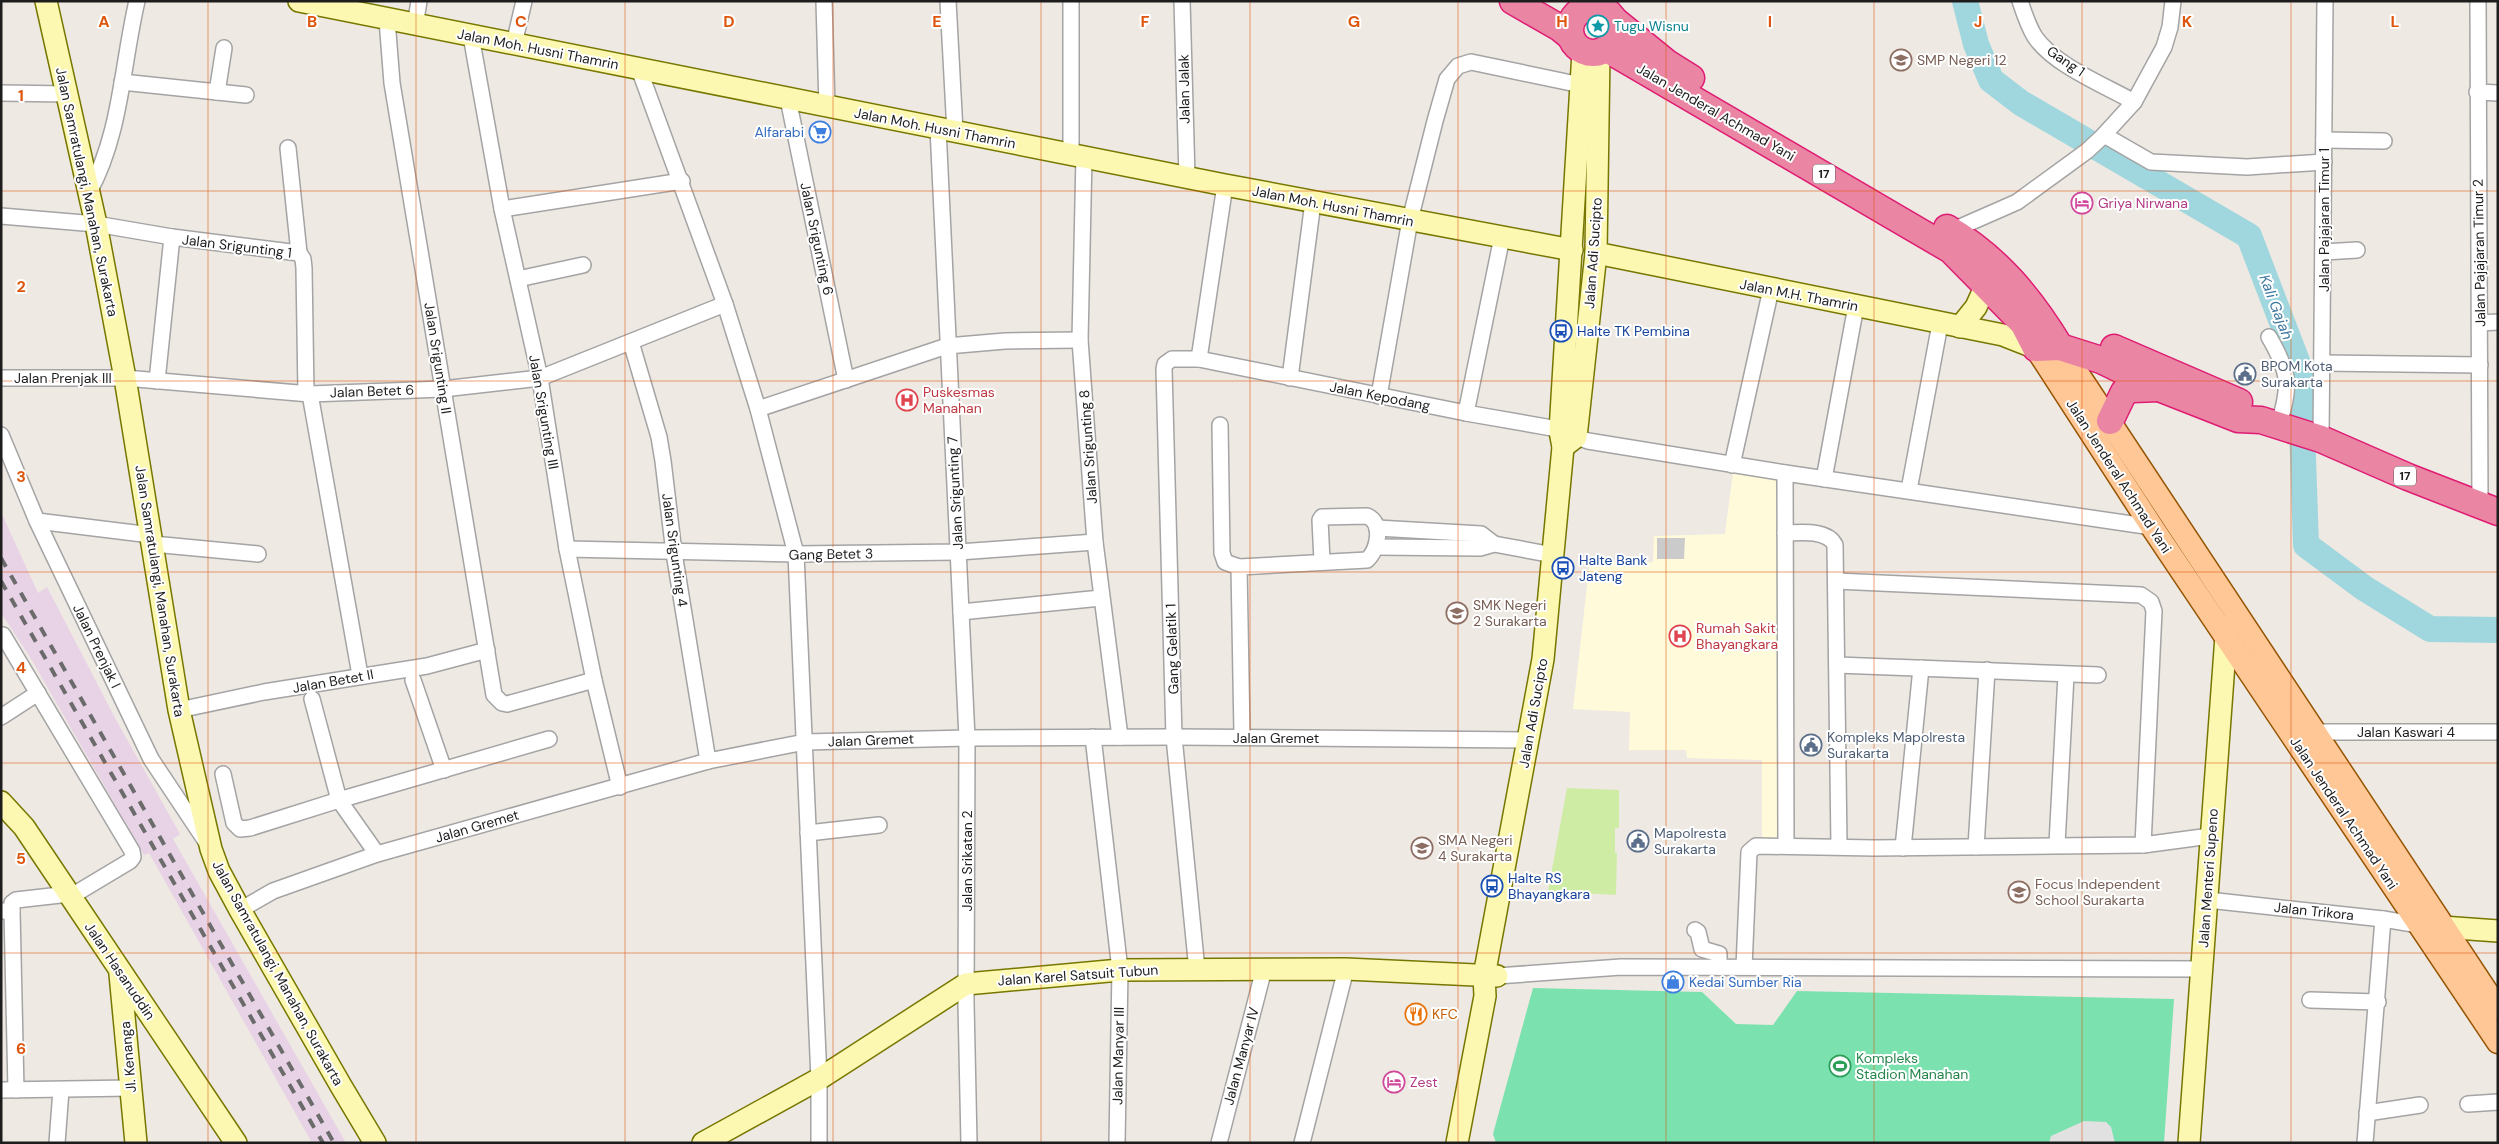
<svg xmlns="http://www.w3.org/2000/svg" width="2499" height="1144" font-family="'DM Sans',sans-serif">
<rect width="100%" height="100%" fill="#eee9e2"/>
<polygon fill="#e8d3e6" points="1,512 38,593 47,587 115,718 180,834 173,839 346,1143 312,1143 149,853 144,855 30,657 1,613"/>
<polygon fill="#fffbda" points="1733,472 1778,479 1781,839 1762,839 1762,760 1687,758 1686,750 1629,750 1630,712 1573,709 1590,560 1653,562 1654,536 1725,534"/>
<polygon fill="#cbcbcb" points="1657,538 1685,538 1684,559 1657,559"/>
<polygon fill="#cfeca5" points="1567,788 1619,790 1619,828 1615,828 1615,853 1617,853 1616,895 1548,891"/>
<polygon fill="#7be2af" points="1533,988 1702,992 1736,1024 1773,1025 1797,991 2174,999 2164,1143 1496,1143 1493,1134"/>
<polygon fill="#e1e1e1" points="2084,1121 2106,1122 2111,1127 2115,1143 2049,1143 2051,1136"/>
<g fill="none" stroke-linecap="round" stroke-linejoin="round">
<polyline stroke="#a0d7de" stroke-width="26" points="1965,1 1976,44 1991,80 2021,103 2249,236 2300,369 2306,545 2364,588 2430,629 2498,630"/>
<g stroke="#a4a4a4" stroke-width="18">
<g id="street">
<polyline points="824,1 827,107"/>
<polyline points="948,1 955,132"/>
<polyline points="1071,1 1071,154"/>
<polyline points="1182,1 1187,177"/>
<path d="M 2020,1 C 2024,13 2028,26 2035,37 C 2054,65 2104,85 2134,102"/>
<polyline points="2478,1 2480,506"/>
<polyline points="387,20 392,83 494,695 502,703 507,704 594,680"/>
<polyline points="415,26 419,1"/>
<polyline points="471,36 502,209 540,378 567,549 594,680 620,787"/>
<polyline points="514,44 524,1"/>
<polyline points="639,69 725,304 758,409 796,554 819,1079 819,1143"/>
<polyline points="122,82 246,95"/>
<polyline points="217,92 224,48"/>
<polyline points="2477,92 2498,93"/>
<polyline points="1,93 68,94"/>
<polyline points="788,99 846,380"/>
<polyline points="938,128 967,738 966,1003 969,1143"/>
<polyline points="2104,135 2151,162 2247,167 2324,162"/>
<polyline points="2324,140 2384,141"/>
<polyline points="288,148 299,253"/>
<polyline points="1084,156 1080,340 1095,542 1120,737"/>
<path d="M 89,192 C 121,134 122,65 137,1"/>
<polyline points="502,209 682,181"/>
<polyline points="1,216 96,224 172,237 299,253 303,259 304,268 306,394"/>
<polyline points="1951,231 2017,202 2087,151 2102,137 2134,102 2164,47 2170,27 2173,1"/>
<polyline points="2324,252 2357,250"/>
<polyline points="518,279 583,265"/>
<polyline points="2480,323 2498,322"/>
<path d="M 2269,337 C 2290,373 2291,386 2278,426"/>
<polyline points="631,342 659,437 663,461 674,553 708,761"/>
<polyline points="1199,359 1225,185"/>
<polyline points="2323,363 2480,365"/>
<polyline points="1,378 125,378 310,394 443,389 540,378 725,304"/>
<polyline points="1290,378 1313,202"/>
<polyline points="157,381 172,237"/>
<polyline points="310,394 360,675"/>
<polyline points="1379,396 1410,220 1435,121 1447,79 1458,66 1471,62 1581,85"/>
<polyline points="758,409 947,346 1005,341 1080,340"/>
<polyline points="1466,413 1502,237"/>
<polyline points="1220,425 1222,553 1225,562 1239,567"/>
<polyline points="1,435 37,521 151,759 207,843"/>
<polyline points="2321,439 2325,1"/>
<polyline points="1732,465 1771,289"/>
<polyline points="1785,473 1786,846"/>
<polyline points="1824,479 1856,306"/>
<polyline points="1909,490 1940,324"/>
<polyline points="37,521 151,535"/>
<polyline points="1377,528 1481,534 1494,544"/>
<path d="M 1785,533 C 1800,533 1827,529 1835,545 L 1839,846"/>
<polyline points="153,544 258,554"/>
<polyline points="1376,547 1480,548 1494,544 1553,555"/>
<polyline points="567,549 796,554 959,552 1095,542"/>
<polyline points="1836,581 2141,595 2151,602 2154,611 2143,845"/>
<polyline points="961,612 1101,598"/>
<polyline points="3,635 132,851 133,857 130,861 70,897"/>
<polyline points="1837,665 2098,675"/>
<polyline points="413,680 444,770"/>
<polyline points="312,699 339,800 377,854"/>
<polyline points="179,710 264,692 427,666 487,650"/>
<polyline points="1,717 38,693"/>
<polyline points="2314,732 2498,732"/>
<path d="M 1242,734 L 1239,567 L 1367,560 C 1378,550 1384,523 1367,516 L 1322,517 L 1320,520 L 1322,561"/>
<polyline points="1093,737 1120,970 1117,1143"/>
<polyline points="223,774 234,823 240,829 250,828 339,800 549,739"/>
<polyline points="808,833 879,825"/>
<polyline points="2057,844 2066,675"/>
<polyline points="1976,847 1987,670"/>
<polyline points="1903,848 1921,668"/>
<polyline points="2208,900 2383,919 2419,925"/>
<polyline points="240,910 273,891 377,854 708,761 805,742 967,738 1174,737 1528,740"/>
<polyline points="1,911 12,911 16,1090"/>
<polyline points="12,911 12,903 16,900 69,894"/>
<polyline points="1695,930 1698,932 1702,949 1719,954 1719,967"/>
<polyline points="1744,967 1749,852 1756,846 1875,848 2143,845 2210,836"/>
<polyline points="1197,970 1174,737 1164,369 1165,364 1172,359 1199,359 1466,413 1552,428 1588,441 1785,473 2152,527"/>
<polyline points="1497,976 1621,967 2203,969"/>
<polyline points="2310,1000 2378,1002"/>
<polyline points="1,1090 131,1088"/>
<polyline points="2468,1104 2498,1102"/>
<polyline points="2367,1113 2420,1105"/>
<polyline points="57,1143 61,1090"/>
<polyline points="1219,1143 1264,969"/>
<polyline points="1302,1143 1346,969"/>
<polyline points="2365,1143 2383,919"/>
</g>
</g>
<g stroke="#770" stroke-width="24">
<g id="secondary">
<polyline points="46,1 96,224 125,378 179,710 211,849 219,871 240,910 341,1086 375,1143"/>
<polyline points="299,1 1225,185 1572,250"/>
<polyline points="1596,253 1983,331 2003,335 2036,348"/>
<polyline points="1960,327 1976,307 1986,285"/>
<polyline points="1563,447 1576,437 1596,253 1599,53"/>
<polyline points="1,802 24,827 236,1143"/>
<polyline points="2442,927 2498,931"/>
<polyline points="120,974 136,1143"/>
<polyline points="703,1143 819,1079 966,984 1120,970 1346,969 1497,976"/>
<polyline points="1457,1143 1485,996 1484,976 1543,659 1563,447 1560,431 1583,52"/>
<polyline points="2189,1143 2226,636 2230,627"/>
</g>
</g>
<g stroke="#955400" stroke-width="25">
<g id="primary">
<polyline points="2060,347 2498,1009"/>
<polyline points="2036,348 2152,527 2498,1042"/>
</g>
</g>
<g stroke="#df1c74" stroke-width="29">
<g id="highway">
<polyline points="1513,1 1560,28 1571,37"/>
<circle cx="1593" cy="30" r="23"/>
<polyline points="1613,19 1667,63 1691,78"/>
<polyline points="1607,49 1951,250 2023,323 2036,348 2060,347 2101,360 2159,388 2238,419 2261,420 2321,439 2408,477 2498,512"/>
<path d="M 1947,228 C 1997,257 2031,299 2060,347"/>
<polyline points="2114,348 2239,402"/>
<polyline points="2110,421 2124,392 2133,389 2159,388"/>
</g>
</g>
<use href="#street" stroke="#fff" stroke-width="15"/>
<use href="#secondary" stroke="#fcf8b2" stroke-width="21"/>
<use href="#primary" stroke="#ffc796" stroke-width="22"/>
<use href="#highway" stroke="#ea85a3" stroke-width="26"/>
<g stroke="#6b6b6b" stroke-width="4" stroke-dasharray="10 10" stroke-linecap="butt">
<polyline points="1,558 334,1143"/>
<polyline points="1,581 323,1143"/>
</g>
</g>
<path fill="none" stroke="#de560d" stroke-width="1" stroke-opacity="0.55" d="M 208,1 L 208,1143M 416,1 L 416,1143M 625,1 L 625,1143M 833,1 L 833,1143M 1041,1 L 1041,1143M 1250,1 L 1250,1143M 1458,1 L 1458,1143M 1666,1 L 1666,1143M 1874,1 L 1874,1143M 2082,1 L 2082,1143M 2291,1 L 2291,1143M 1,191 L 2498,191M 1,381 L 2498,381M 1,572 L 2498,572M 1,763 L 2498,763M 1,953 L 2498,953"/>
<defs>
<g id="sight-ring" transform="scale(1.125)"><circle r="9.5" fill="#fff" stroke="#0f9aa8" stroke-width="1.5"/><path d="M0-6L1.8-2.2L6-1.7L2.9 1.2L3.7 5.4L0 3.3L-3.7 5.4L-2.9 1.2L-6-1.7L-1.8-2.2Z" fill="#0f9aa8"/></g>
<g id="school-ring" transform="scale(1.125)"><circle r="9.5" fill="#fff" stroke="#8d6e63" stroke-width="1.5"/><path d="M0-5L7-2L0 1L-7-2ZM-4 1L0 2.5L4 1V4Q0 6-4 4Z" fill="#8d6e63"/></g>
<g id="supermarket-ring" transform="scale(1.125)"><circle r="9.5" fill="#fff" stroke="#3f7fe0" stroke-width="1.5"/><path d="M-6-5.5h2.5l.6 2H6L4.5 2H-2.5L-4.4-4H-6ZM-1.5 3.2a1.3 1.3 0 1 0 .1 0ZM3 3.2a1.3 1.3 0 1 0 .1 0Z" fill="#3f7fe0"/></g>
<g id="hotel-ring" transform="scale(1.125)"><circle r="9.5" fill="#fff" stroke="#d1479c" stroke-width="1.5"/><path d="M-6-4.5h1.5V1H6V5H4.5V3h-9V5H-6ZM-4 0a1.8 1.8 0 1 1 3.6 0ZM.5 0V-2.5h3Q6-2.5 6 0Z" fill="#d1479c"/></g>
<g id="bus-ring" transform="scale(1.125)"><circle r="9.5" fill="#fff" stroke="#1a4fb4" stroke-width="1.5"/><path d="M-5-6H5V4H4V6H2V4H-2V6H-4V4H-5ZM-3.5-4V0h7V-4ZM-3.5 1.2v1.5H-2V1.2ZM2 1.2v1.5H3.5V1.2Z" fill="#1a4fb4"/></g>
<g id="civic-ring" transform="scale(1.125)"><circle r="9.5" fill="#fff" stroke="#5c6f8a" stroke-width="1.5"/><path d="M-.6-6.5H3V-4.5H.6V-3L4-1V1h2V6H-6V1h2V-1L-.6-3ZM-1.2 2.5V6h2.4V2.5Z" fill="#5c6f8a"/></g>
<g id="hospital-ring" transform="scale(1.125)"><circle r="9.5" fill="#fff" stroke="#e0444e" stroke-width="1.5"/><path d="M-5-5h3v3.5h4V-5h3V5h-3V1.5h-4V5h-3Z" fill="#e0444e"/></g>
<g id="shop-ring" transform="scale(1.125)"><circle r="9.5" fill="#fff" stroke="#3f7fe0" stroke-width="1.5"/><path d="M-5-2.5h2.3a2.7 3.5 0 0 1 5.4 0H5L5.5 6h-11ZM-1.5-2.5h3a1.5 2.3 0 0 0-3 0Z" fill="#3f7fe0"/></g>
<g id="restaurant-ring" transform="scale(1.125)"><circle r="9.5" fill="#fff" stroke="#e8710a" stroke-width="1.5"/><path d="M-5-6h1v4h1v-4h1v4h1v-4h1v5L-1.5 .5V6h-2V.5L-5-1ZM5-6V6H3V1.5H1.5Q1.5-4 5-6Z" fill="#e8710a"/></g>
<g id="stadium-ring" transform="scale(1.125)"><circle r="9.5" fill="#fff" stroke="#2e9e5b" stroke-width="1.5"/><path d="M0-5a6.5 5 0 1 0 0 10a6.5 5 0 1 0 0-10ZM-3.5-1.8h7v3.6h-7Z" fill="#2e9e5b"/></g>
</defs>
<g fill-rule="evenodd">
<use href="#sight-ring" x="1598" y="26"/>
<use href="#school-ring" x="1901" y="60"/>
<use href="#supermarket-ring" x="820" y="132"/>
<use href="#hotel-ring" x="2082" y="203"/>
<use href="#bus-ring" x="1561" y="331"/>
<use href="#civic-ring" x="2245" y="374"/>
<use href="#hospital-ring" x="907" y="400"/>
<use href="#bus-ring" x="1563" y="568"/>
<use href="#school-ring" x="1457" y="613"/>
<use href="#hospital-ring" x="1680" y="636"/>
<use href="#civic-ring" x="1811" y="745"/>
<use href="#civic-ring" x="1638" y="841"/>
<use href="#school-ring" x="1422" y="848"/>
<use href="#bus-ring" x="1492" y="886"/>
<use href="#school-ring" x="2019" y="892"/>
<use href="#shop-ring" x="1673" y="982"/>
<use href="#restaurant-ring" x="1416" y="1014"/>
<use href="#stadium-ring" x="1840" y="1066"/>
<use href="#hotel-ring" x="1394" y="1082"/>
</g>
<g text-anchor="middle" stroke-width="4" stroke-linejoin="round" paint-order="stroke">
<g fill="#fff" stroke="#616161" stroke-width="1">
<rect x="1813" y="164.5" width="22" height="19" rx="4"/>
<rect x="2394" y="466.5" width="22" height="19" rx="4"/>
</g>
<g font-size="12" font-weight="bold" fill="#1d1d1d">
<text x="1824" y="178">17</text>
<text x="2405" y="480">17</text>
</g>
<g font-size="14" fill="#0d838f" stroke="#fff" text-anchor="start">
<text x="1614" y="31">Tugu Wisnu</text>
</g>
<g font-size="14" fill="#1d1d1d" stroke="#fff">
<text transform="translate(538 49) rotate(11)" y="5">Jalan Moh. Husni Thamrin</text>
<text transform="translate(2066 61) rotate(34)" y="5">Gang 1</text>
<text transform="translate(1184 89) rotate(-91)" y="5">Jalan Jalak</text>
<text transform="translate(1716 112) rotate(30)" y="5">Jalan Jenderal Achmad Yani</text>
<text transform="translate(935 128) rotate(11)" y="5">Jalan Moh. Husni Thamrin</text>
<text transform="translate(87 192) rotate(78)" y="5">Jalan Samratulangi, Manahan, Surakarta</text>
<text transform="translate(1333 206) rotate(11)" y="5">Jalan Moh. Husni Thamrin</text>
<text transform="translate(2324 220) rotate(-90)" y="5">Jalan Pajajaran Timur 1</text>
<text transform="translate(817 239) rotate(78)" y="5">Jalan Srigunting 6</text>
<text transform="translate(237 246) rotate(7)" y="5">Jalan Srigunting 1</text>
<text transform="translate(1593 253) rotate(-86)" y="5">Jalan Adi Sucipto</text>
<text transform="translate(2479 253) rotate(-91)" y="5">Jalan Pajajaran Timur 2</text>
<text transform="translate(1799 295) rotate(11)" y="5">Jalan M.H. Thamrin</text>
<text transform="translate(438 358) rotate(81)" y="5">Jalan Srigunting II</text>
<text x="63" y="383">Jalan Prenjak III</text>
<text transform="translate(372 391) rotate(-2)" y="5">Jalan Betet 6</text>
<text transform="translate(1380 396) rotate(11)" y="5">Jalan Kepodang</text>
<text transform="translate(544 412) rotate(80)" y="5">Jalan Srigunting III</text>
<text transform="translate(1088 447) rotate(-94)" y="5">Jalan Srigunting 8</text>
<text transform="translate(2119 476) rotate(57)" y="5">Jalan Jenderal Achmad Yani</text>
<text transform="translate(955 493) rotate(-93)" y="5">Jalan Srigunting 7</text>
<text transform="translate(675 550) rotate(82)" y="5">Jalan Srigunting 4</text>
<text transform="translate(831 554) rotate(-1)" y="5">Gang Betet 3</text>
<text transform="translate(160 591) rotate(81)" y="5">Jalan Samratulangi, Manahan, Surakarta</text>
<text transform="translate(97 646) rotate(64)" y="5">Jalan Prenjak I</text>
<text transform="translate(1172 649) rotate(-92)" y="5">Gang Gelatik 1</text>
<text transform="translate(333 681) rotate(-10)" y="5">Jalan Betet II</text>
<text transform="translate(1533 713) rotate(-80)" y="5">Jalan Adi Sucipto</text>
<text x="2406" y="737">Jalan Kaswari 4</text>
<text x="1276" y="743">Jalan Gremet</text>
<text transform="translate(871 740) rotate(-2)" y="5">Jalan Gremet</text>
<text transform="translate(2344 813) rotate(56)" y="5">Jalan Jenderal Achmad Yani</text>
<text transform="translate(477 826) rotate(-16)" y="5">Jalan Gremet</text>
<text transform="translate(967 861) rotate(-90)" y="5">Jalan Srikatan 2</text>
<text transform="translate(2208 878) rotate(-86)" y="5">Jalan Menteri Supeno</text>
<text transform="translate(2314 911) rotate(6)" y="5">Jalan Trikora</text>
<text transform="translate(120 971) rotate(56)" y="5">Jalan Hasanuddin</text>
<text transform="translate(278 973) rotate(61)" y="5">Jalan Samratulangi, Manahan, Surakarta</text>
<text transform="translate(1078 975) rotate(-4)" y="5">Jalan Karel Satsuit Tubun</text>
<text transform="translate(1118 1056) rotate(-89)" y="5">Jalan Manyar III</text>
<text transform="translate(1241 1056) rotate(-75)" y="5">Jalan Manyar IV</text>
<text transform="translate(128 1057) rotate(-95)" y="5">Jl. Kenanga</text>
</g>
<g font-size="14" fill="#785e54" stroke="#fff" text-anchor="start">
<text x="1917" y="65">SMP Negeri 12</text>
<text x="1473" y="610">SMK Negeri<tspan x="1473" dy="16">2 Surakarta</tspan></text>
<text x="1438" y="845">SMA Negeri<tspan x="1438" dy="16">4 Surakarta</tspan></text>
<text x="2035" y="889">Focus Independent<tspan x="2035" dy="16">School Surakarta</tspan></text>
</g>
<g font-size="14" fill="#366cbe" stroke="#fff" text-anchor="end">
<text x="804" y="137">Alfarabi</text>
<text x="1689" y="987" text-anchor="start">Kedai Sumber Ria</text>
</g>
<g font-size="14" fill="#b23c85" stroke="#fff" text-anchor="start">
<text x="2098" y="208">Griya Nirwana</text>
<text x="1410" y="1087">Zest</text>
</g>
<g font-size="14" fill="#164399" stroke="#fff" text-anchor="start">
<text x="1577" y="336">Halte TK Pembina</text>
<text x="1579" y="565">Halte Bank<tspan x="1579" dy="16">Jateng</tspan></text>
<text x="1508" y="883">Halte RS<tspan x="1508" dy="16">Bhayangkara</tspan></text>
</g>
<g font-size="14" fill="#4e5e75" stroke="#fff" text-anchor="start">
<text x="2261" y="371">BPOM Kota<tspan x="2261" dy="16">Surakarta</tspan></text>
<text x="1827" y="742">Kompleks Mapolresta<tspan x="1827" dy="16">Surakarta</tspan></text>
<text x="1654" y="838">Mapolresta<tspan x="1654" dy="16">Surakarta</tspan></text>
</g>
<g font-size="14" fill="#be3a42" stroke="#fff" text-anchor="start">
<text x="923" y="397">Puskesmas<tspan x="923" dy="16">Manahan</tspan></text>
<text x="1696" y="633">Rumah Sakit<tspan x="1696" dy="16">Bhayangkara</tspan></text>
</g>
<g font-size="14" fill="#c56008" stroke="#fff" text-anchor="start">
<text x="1432" y="1019">KFC</text>
</g>
<g font-size="14" fill="#27864d" stroke="#fff" text-anchor="start">
<text x="1856" y="1063">Kompleks<tspan x="1856" dy="16">Stadion Manahan</tspan></text>
</g>
<g font-size="15" font-style="italic" fill="#407aa0" stroke="#fff">
<text transform="translate(2276 307) rotate(69)" y="5">Kali Gajah</text>
</g>
</g>
<g font-size="16" text-anchor="middle" font-weight="bold" fill="#de560d" stroke="#fff" stroke-width="4" stroke-linejoin="round" paint-order="stroke">
<text x="104" y="27">A</text>
<text x="312" y="27">B</text>
<text x="521" y="27">C</text>
<text x="729" y="27">D</text>
<text x="937" y="27">E</text>
<text x="1145" y="27">F</text>
<text x="1354" y="27">G</text>
<text x="1562" y="27">H</text>
<text x="1770" y="27">I</text>
<text x="1978" y="27">J</text>
<text x="2187" y="27">K</text>
<text x="2395" y="27">L</text>
<text x="21" y="101">1</text>
<text x="21" y="292">2</text>
<text x="21" y="482">3</text>
<text x="21" y="673">4</text>
<text x="21" y="864">5</text>
<text x="21" y="1054">6</text>
</g>
<rect width="2499" height="1144" fill="none" stroke="#1d1d1d" stroke-width="5"/>
</svg>
